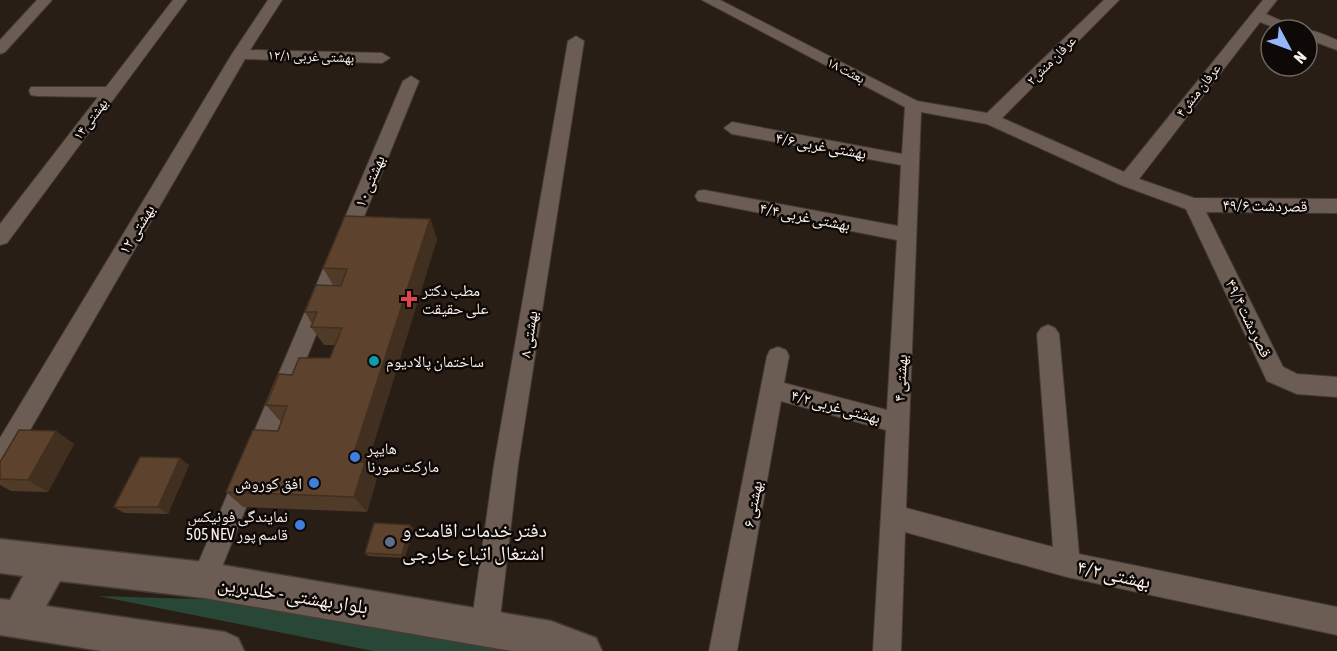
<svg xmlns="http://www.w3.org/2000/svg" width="1337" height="651" font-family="'Asap Condensed','Noto Naskh Arabic',sans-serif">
<rect width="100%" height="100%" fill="#291e15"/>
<polygon fill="#294736" points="98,596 226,600 554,651 373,651"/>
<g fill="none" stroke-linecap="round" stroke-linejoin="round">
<g stroke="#443b36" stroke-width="2">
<g id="street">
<polygon points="37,0 52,0 5,52 0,54 0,40"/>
<polygon points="173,0 187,0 7,243 0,245 0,224 98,97 37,96 31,95 29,91 31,87 106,87"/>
<polygon points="268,0 282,0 250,50 382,53 390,58 382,63 245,59 8,468 0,471 0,438 232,54"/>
<polygon points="702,0 720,0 917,101 987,113 1104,0 1119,0 1002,118 1124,172 1263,0 1277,0 1266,14 1302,30 1281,30 1260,22 1139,179 1194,198 1337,199 1337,213 1206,212 1283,367 1297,374 1337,377 1337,397 1297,394 1267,381 1186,209 1121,185 987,124 921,112 906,508 1053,547 1037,334 1041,328 1048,325 1055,328 1059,334 1079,554 1337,607 1337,635 1067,577 905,532 901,651 873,651 886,430 781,401 737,651 709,651 767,356 770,350 778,347 786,350 789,356 784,383 887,410 897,240 704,202 698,201 695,196 698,191 704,190 898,226 901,165 732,134 724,128 732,122 902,154 905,107"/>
<path d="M 1305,30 C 1316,30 1327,36 1337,40 L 1337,50 L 1307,39 Z"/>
<polygon points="576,36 584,41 518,465 499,627 495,637 485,641 475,637 471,627 494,465 568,41"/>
<polygon points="411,76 419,81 213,589 204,593 195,589 191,580 403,81"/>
</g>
</g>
<g stroke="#443b36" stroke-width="3">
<polygon id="secondary" points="0,539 204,562 551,621 596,638 602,651 512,651 204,598 60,581 46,606 225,632 238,638 244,651 102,651 0,635 0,599 10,600 23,576 0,573"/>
</g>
<use href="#street" fill="#6b5d53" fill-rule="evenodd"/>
<use href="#secondary" fill="#6b5d53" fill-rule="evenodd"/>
</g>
<g fill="#503a28">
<polygon points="430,219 437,239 367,465 377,478 367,512 243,507 226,492 278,431 281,422 266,405 292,375 330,358 335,345 324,345 311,327 312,324 305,312 333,285 323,268"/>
<polygon points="56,431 74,444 48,492 11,491 0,485 0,462"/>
<polygon points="189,465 168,514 124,513 114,507"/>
<polygon points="410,525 413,528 405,558 368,556 365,553"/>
</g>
<g fill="#412f20">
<polygon points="430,219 437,239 367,465 377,478 367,512 354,497 351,462"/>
<polygon points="56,431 74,444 48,492 28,480"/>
<polygon points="180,458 189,465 168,514 158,507"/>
<polygon points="410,525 413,528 405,558 402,555"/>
</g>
<g fill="#5d432e" stroke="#412f20" stroke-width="1.5">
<polygon points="345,216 430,219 351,462 365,462 354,497 226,492 253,430 278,431 287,406 266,405 279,374 292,375 299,358 330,358 342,328 311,327 317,312 305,312 316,285 341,286 347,269 323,268"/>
<polygon points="19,430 56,431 28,480 0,479 0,462"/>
<polygon points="140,457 180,458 158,507 114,507"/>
<polygon points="374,523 410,525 402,555 365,553"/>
</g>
<path fill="#e0444e" stroke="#0e0906" stroke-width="2" d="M406 290h6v6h6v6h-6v6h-6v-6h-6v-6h6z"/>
<circle fill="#0f9aa8" stroke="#0e0906" stroke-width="2" cx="374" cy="361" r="6"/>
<g fill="#3f7fe0" stroke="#0e0906" stroke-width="2">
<circle cx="355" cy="457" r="6"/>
<circle cx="314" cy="483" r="6"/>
<circle cx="300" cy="525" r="6"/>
</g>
<circle fill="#5c6f8a" stroke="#0e0906" stroke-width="2" cx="390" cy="542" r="6"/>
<g text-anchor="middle" stroke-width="5" stroke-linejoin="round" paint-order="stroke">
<g font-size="14" fill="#f8f0eb" stroke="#0e0906">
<text transform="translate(311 56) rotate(2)" y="5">۱۲/۱ بهشتی غربی</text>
<text transform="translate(1051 60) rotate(-45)" y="5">عرفان منش۲</text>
<text transform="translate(846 70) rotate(27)" y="5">بعثت ۱۸</text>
<text transform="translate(1198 90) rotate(-52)" y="5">عرفان منش۴</text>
<text transform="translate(90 119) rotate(-53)" y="5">۱۴ بهشتی</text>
</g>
<g font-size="16" fill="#f8f0eb" stroke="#0e0906">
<text transform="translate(821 145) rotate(10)" y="6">۴/۶ بهشتی غربی</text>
<text transform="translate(369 181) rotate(-67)" y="6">۱۰ بهشتی</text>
<text transform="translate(1265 205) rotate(1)" y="6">قصردشت ۴۹/۶</text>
<text transform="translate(805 216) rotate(11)" y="6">۴/۴ بهشتی غربی</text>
<text transform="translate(136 229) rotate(-59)" y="6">۱۲ بهشتی</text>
<text transform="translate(1249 318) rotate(64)" y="6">قصردشت ۴۹/۴</text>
<text transform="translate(528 334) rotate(-81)" y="6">۸ بهشتی</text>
<text transform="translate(900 378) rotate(-87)" y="6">۴ بهشتی</text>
<text transform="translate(836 406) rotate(15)" y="6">۴/۲ بهشتی غربی</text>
<text transform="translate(752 504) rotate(-79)" y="6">۶ بهشتی</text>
</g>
<g font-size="16" fill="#f8f0eb" stroke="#0e0906" text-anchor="start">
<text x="422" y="296">مطب دکتر<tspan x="422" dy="18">علی حقیقت</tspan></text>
<text x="386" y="367">ساختمان پالادیوم</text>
<text x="367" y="454">هایپر<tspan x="367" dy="18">مارکت سورنا</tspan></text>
<text x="302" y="489" text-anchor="end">افق کوروش</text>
<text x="288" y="522" text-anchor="end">نمایندگی فونیکس<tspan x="288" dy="18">505 NEV قاسم پور</tspan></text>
</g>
<g font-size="20" fill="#f8f0eb" stroke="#0e0906" text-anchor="start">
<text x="402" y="537">دفتر خدمات اقامت و<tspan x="402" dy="23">اشتغال اتباع خارجی</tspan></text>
</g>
<g font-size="20" fill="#f8f0eb" stroke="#0e0906">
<text transform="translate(1114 574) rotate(12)" y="7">۴/۲ بهشتی</text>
<text transform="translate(293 595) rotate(9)" y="7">بلوار بهشتی - خلدبرین</text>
</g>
</g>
<g transform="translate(1289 48) rotate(131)"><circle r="28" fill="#0e0906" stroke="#6c6562" stroke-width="1.5"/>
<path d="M0-4.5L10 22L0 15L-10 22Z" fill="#95b6fd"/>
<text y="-9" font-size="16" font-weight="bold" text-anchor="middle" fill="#f8f0eb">N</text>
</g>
</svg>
